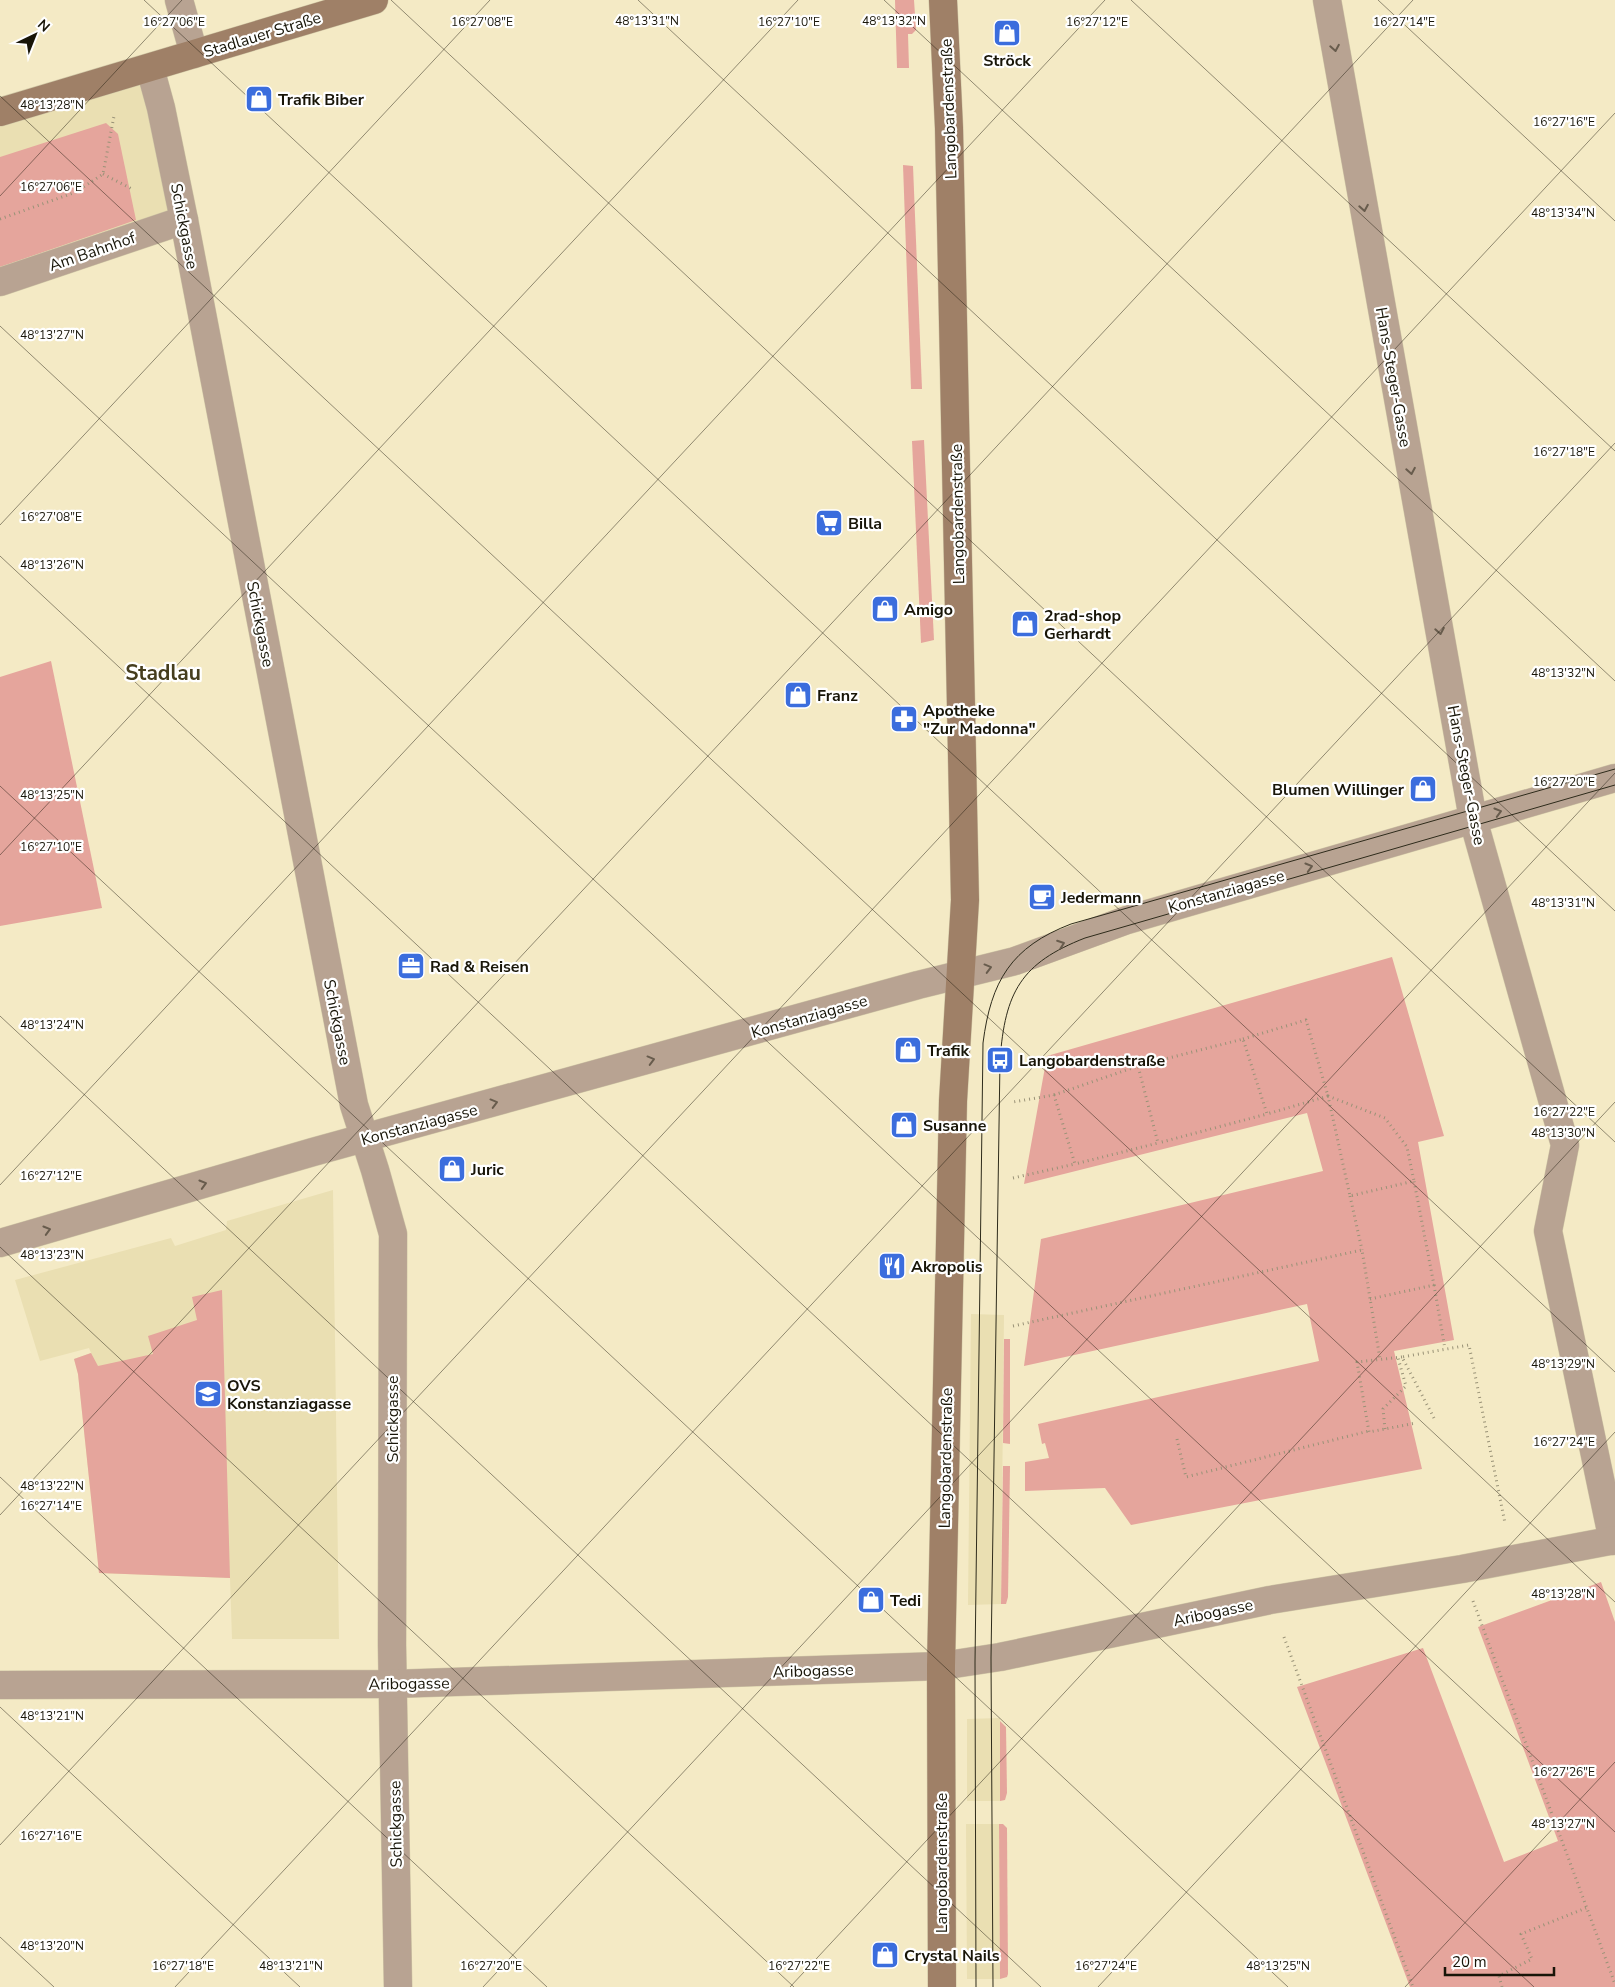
<svg xmlns="http://www.w3.org/2000/svg" width="1615" height="1987" font-family="'Nunito Sans',sans-serif">
<rect width="100%" height="100%" fill="#f4eac5"/>
<g fill="#eadfb2">
<polygon points="150,68 184,220 0,282 0,112"/>
<polygon points="333,1190 339,1639 232,1639 230,1578 99,1573 78,1374 74,1359 91,1353 89,1348 40,1361 15,1280 171,1238 175,1246 226,1230 227,1221"/>
<polygon points="971,1314 1004,1315 1001,1604 968,1605"/>
<polygon points="1000,1718 1000,1801 967,1801 967,1719"/>
<polygon points="966,1824 999,1824 1000,1979 967,1979"/>
</g>
<g fill="#e5a59c">
<polygon points="895,0 914,0 916,30 912,34 908,34 909,68 897,68"/>
<polygon points="106,123 118,134 136,220 0,267 0,157"/>
<polygon points="903,165 913,166 922,389 911,389"/>
<polygon points="924,440 934,640 921,643 912,441"/>
<polygon points="51,661 102,908 0,926 0,677"/>
<polygon points="1392,957 1444,1136 1418,1142 1454,1340 1394,1351 1422,1469 1131,1525 1105,1488 1025,1491 1025,1462 1049,1458 1045,1443 1042,1444 1038,1424 1319,1361 1307,1304 1024,1366 1041,1239 1323,1171 1307,1113 1024,1184 1047,1056"/>
<polygon points="222,1290 230,1578 99,1573 78,1374 74,1359 91,1353 98,1366 153,1354 148,1336 197,1320 192,1297"/>
<polygon points="1004,1339 1010,1339 1010,1444 1003,1443"/>
<polygon points="1003,1466 1010,1466 1008,1597 1006,1604 1001,1604"/>
<polygon points="1601,1582 1615,1622 1615,1987 1410,1987 1297,1687 1423,1648 1504,1862 1558,1841 1478,1627"/>
<polygon points="1000,1721 1006,1727 1007,1793 1005,1800 1000,1801"/>
<polygon points="999,1824 1003,1824 1007,1828 1008,1974 1007,1977 1000,1979"/>
</g>
<g fill="none" stroke-linecap="round" stroke-linejoin="round">
<g stroke="#d1c8a7" stroke-width="29">
<g id="street">
<polyline points="179,0 194,54"/>
<polyline points="1327,0 1473,819 1565,1145 1548,1231 1613,1541"/>
<polyline points="150,68 161,108 184,220 354,1105 375,1170 393,1234 392,1645 398,1987"/>
<polyline points="0,282 184,220"/>
<polyline points="0,1243 313,1152 918,985 1015,961 1127,920 1615,778"/>
<polyline points="0,1685 392,1684 941,1666 1000,1657 1270,1600 1462,1569 1615,1540"/>
</g>
</g>
<g stroke="#d1c8a7" stroke-width="29">
<g id="secondary">
<polyline points="0,112 374,0"/>
<polyline points="942,1987 941,1666 953,1101 965,900 949,128 943,0"/>
</g>
</g>
<g stroke="#999277" stroke-width="3" stroke-dasharray="1 4" stroke-linecap="butt">
<polyline points="103,174 134,190"/>
<polyline points="0,219 76,192 103,174 114,116"/>
<polyline points="1243,1039 1306,1020 1328,1096 1267,1114"/>
<polyline points="1138,1066 1243,1039 1267,1114 1158,1143"/>
<polyline points="1054,1095 1138,1066 1158,1143 1075,1164"/>
<polygon points="1328,1096 1385,1118 1407,1147 1414,1181 1350,1196"/>
<polyline points="1013,1178 1075,1164 1054,1095 1013,1102"/>
<polyline points="1350,1196 1362,1250"/>
<polyline points="1434,1285 1445,1349"/>
<polyline points="1370,1299 1434,1285 1414,1181"/>
<polyline points="1013,1326 1362,1250 1380,1359"/>
<polyline points="1402,1357 1357,1362 1369,1432 1416,1423"/>
<polyline points="1434,1418 1402,1357 1469,1345 1505,1523"/>
<polyline points="1385,1429 1383,1409 1406,1386 1398,1358"/>
<polyline points="1177,1439 1186,1477 1369,1431"/>
<polyline points="1473,1601 1615,1984"/>
<polyline points="1284,1637 1413,1987"/>
<polyline points="1502,1987 1499,1976 1532,1959 1521,1934 1586,1908"/>
</g>
<use href="#street" stroke="#b8a392" stroke-width="28"/>
<use href="#secondary" stroke="#9f8067" stroke-width="28"/>
<g stroke="#2e2b1b" stroke-width="1">
<path d="M 976,1987 L 975,1662 L 983,1043 C 991,981 1011,947 1071,924 L 1615,769"/>
<path d="M 993,1987 L 991,1658 L 1000,1060 C 1005,992 1021,963 1085,938 L 1615,785"/>
</g>
</g>
<defs><path id="oneway-chevron" d="M-2-3.5L2.5 0L-2 3.5" fill="none" stroke-width="1.6" stroke-linecap="round" stroke-linejoin="round" transform="scale(1.25)"/></defs>
<g stroke="#685c4d">
<use href="#oneway-chevron" transform="translate(1335 48) rotate(80)"/>
<use href="#oneway-chevron" transform="translate(1364 208) rotate(80)"/>
<use href="#oneway-chevron" transform="translate(1411 471) rotate(80)"/>
<use href="#oneway-chevron" transform="translate(1440 631) rotate(80)"/>
<use href="#oneway-chevron" transform="translate(1498 812) rotate(-16)"/>
<use href="#oneway-chevron" transform="translate(1309 867) rotate(-16)"/>
<use href="#oneway-chevron" transform="translate(1061 944) rotate(-20)"/>
<use href="#oneway-chevron" transform="translate(988 968) rotate(-15)"/>
<use href="#oneway-chevron" transform="translate(651 1060) rotate(-15)"/>
<use href="#oneway-chevron" transform="translate(494 1103) rotate(-15)"/>
<use href="#oneway-chevron" transform="translate(203 1184) rotate(-16)"/>
<use href="#oneway-chevron" transform="translate(47 1230) rotate(-16)"/>
</g>
<path fill="none" stroke="#181508" stroke-width="1" stroke-opacity="0.45" d="M 144,0 L 1615,1372M 391,0 L 1615,1142M 638,0 L 1615,911M 884,0 L 1615,681M 1131,0 L 1615,451M 1378,0 L 1615,221M 0,96 L 1615,1602M 0,196 L 182,0M 0,326 L 1615,1832M 0,525 L 490,0M 0,556 L 1534,1987M 0,786 L 1288,1987M 0,855 L 798,0M 0,1016 L 1041,1987M 0,1185 L 1105,0M 0,1247 L 794,1987M 0,1477 L 547,1987M 0,1515 L 1413,0M 0,1707 L 300,1987M 0,1845 L 1615,113M 0,1937 L 54,1987M 175,1987 L 1615,443M 483,1987 L 1615,773M 790,1987 L 1615,1102M 1098,1987 L 1615,1432M 1405,1987 L 1615,1762"/>
<defs>
<g id="shop-square" transform="scale(1.4375)"><rect x="-9" y="-9" width="18" height="18" rx="4" fill="#3b6ddd" stroke="#fff"/><path d="M-5-2.5h2.3a2.7 3.5 0 0 1 5.4 0H5L5.5 6h-11ZM-1.5-2.5h3a1.5 2.3 0 0 0-3 0Z" fill="#fff"/></g>
<g id="supermarket-square" transform="scale(1.4375)"><rect x="-9" y="-9" width="18" height="18" rx="4" fill="#3b6ddd" stroke="#fff"/><path d="M-6-5.5h2.5l.6 2H6L4.5 2H-2.5L-4.4-4H-6ZM-1.5 3.2a1.3 1.3 0 1 0 .1 0ZM3 3.2a1.3 1.3 0 1 0 .1 0Z" fill="#fff"/></g>
<g id="pharmacy-square" transform="scale(1.4375)"><rect x="-9" y="-9" width="18" height="18" rx="4" fill="#3b6ddd" stroke="#fff"/><path d="M-2-6h4v4h4v4h-4v4h-4v-4h-4v-4h4Z" fill="#fff"/></g>
<g id="cafe-square" transform="scale(1.4375)"><rect x="-9" y="-9" width="18" height="18" rx="4" fill="#3b6ddd" stroke="#fff"/><path d="M-5.5-4.5H6V0H3Q3 3.5 0 3.5H-2.5Q-5.5 3.5-5.5 0ZM3-3.2v2h1.7v-2ZM-6 4.5H4V6H-6Z" fill="#fff"/></g>
<g id="office-square" transform="scale(1.4375)"><rect x="-9" y="-9" width="18" height="18" rx="4" fill="#3b6ddd" stroke="#fff"/><path d="M-6-3h4V-5.5h4V-3h4V5H-6ZM-1-4.5V-3h2v-1.5ZM-6 0V1H6V0Z" fill="#fff"/></g>
<g id="bus-square" transform="scale(1.4375)"><rect x="-9" y="-9" width="18" height="18" rx="4" fill="#3b6ddd" stroke="#fff"/><path d="M-5-6H5V4H4V6H2V4H-2V6H-4V4H-5ZM-3.5-4V0h7V-4ZM-3.5 1.2v1.5H-2V1.2ZM2 1.2v1.5H3.5V1.2Z" fill="#fff"/></g>
<g id="restaurant-square" transform="scale(1.4375)"><rect x="-9" y="-9" width="18" height="18" rx="4" fill="#3b6ddd" stroke="#fff"/><path d="M-5-6h1v4h1v-4h1v4h1v-4h1v5L-1.5 .5V6h-2V.5L-5-1ZM5-6V6H3V1.5H1.5Q1.5-4 5-6Z" fill="#fff"/></g>
<g id="school-square" transform="scale(1.4375)"><rect x="-9" y="-9" width="18" height="18" rx="4" fill="#3b6ddd" stroke="#fff"/><path d="M0-5L7-2L0 1L-7-2ZM-4 1L0 2.5L4 1V4Q0 6-4 4Z" fill="#fff"/></g>
</defs>
<g fill-rule="evenodd">
<use href="#shop-square" x="1007" y="33"/>
<use href="#shop-square" x="259" y="99"/>
<use href="#supermarket-square" x="829" y="523"/>
<use href="#shop-square" x="885" y="609"/>
<use href="#shop-square" x="1025" y="624"/>
<use href="#shop-square" x="798" y="695"/>
<use href="#pharmacy-square" x="904" y="719"/>
<use href="#shop-square" x="1423" y="789"/>
<use href="#cafe-square" x="1042" y="897"/>
<use href="#office-square" x="411" y="966"/>
<use href="#shop-square" x="908" y="1050"/>
<use href="#bus-square" x="1000" y="1060"/>
<use href="#shop-square" x="904" y="1125"/>
<use href="#shop-square" x="452" y="1169"/>
<use href="#restaurant-square" x="892" y="1266"/>
<use href="#school-square" x="208" y="1394"/>
<use href="#shop-square" x="871" y="1600"/>
<use href="#shop-square" x="885" y="1955"/>
</g>
<g text-anchor="middle" stroke-width="4.5" stroke-linejoin="round" paint-order="stroke">
<g font-size="16" fill="#181508" stroke="#fff">
<text transform="translate(262 34) rotate(-17)" y="6">Stadlauer Straße</text>
<text transform="translate(948 109) rotate(-92)" y="6">Langobardenstraße</text>
<text transform="translate(185 226) rotate(79)" y="6">Schickgasse</text>
<text transform="translate(92 251) rotate(-19)" y="6">Am Bahnhof</text>
<text transform="translate(1394 377) rotate(80)" y="6">Hans-Steger-Gasse</text>
<text transform="translate(957 514) rotate(-91)" y="6">Langobardenstraße</text>
<text transform="translate(261 624) rotate(79)" y="6">Schickgasse</text>
<text transform="translate(1467 775) rotate(79)" y="6">Hans-Steger-Gasse</text>
<text transform="translate(1226 891) rotate(-16)" y="6">Konstanziagasse</text>
<text transform="translate(809 1016) rotate(-16)" y="6">Konstanziagasse</text>
<text transform="translate(338 1022) rotate(79)" y="6">Schickgasse</text>
<text transform="translate(419 1124) rotate(-15)" y="6">Konstanziagasse</text>
<text transform="translate(392 1419) rotate(-90)" y="6">Schickgasse</text>
<text transform="translate(945 1458) rotate(-89)" y="6">Langobardenstraße</text>
<text transform="translate(1213 1612) rotate(-12)" y="6">Aribogasse</text>
<text transform="translate(813 1670) rotate(-2)" y="6">Aribogasse</text>
<text transform="translate(409 1683) rotate(-1)" y="6">Aribogasse</text>
<text transform="translate(395 1824) rotate(-91)" y="6">Schickgasse</text>
<text transform="translate(941 1863) rotate(-90)" y="6">Langobardenstraße</text>
</g>
<g font-size="16" font-weight="bold" fill="#181508" stroke="#fff" text-anchor="start">
<text x="1007" y="66" text-anchor="middle">Ströck</text>
<text x="278" y="105">Trafik Biber</text>
<text x="848" y="529">Billa</text>
<text x="904" y="615">Amigo</text>
<text x="1044" y="621">2rad-shop<tspan x="1044" dy="18">Gerhardt</tspan></text>
<text x="817" y="701">Franz</text>
<text x="923" y="716">Apotheke<tspan x="923" dy="18">"Zur Madonna"</tspan></text>
<text x="1404" y="795" text-anchor="end">Blumen Willinger</text>
<text x="1061" y="903">Jedermann</text>
<text x="430" y="972">Rad &amp; Reisen</text>
<text x="927" y="1056">Trafik</text>
<text x="1019" y="1066">Langobardenstraße</text>
<text x="923" y="1131">Susanne</text>
<text x="471" y="1175">Juric</text>
<text x="911" y="1272">Akropolis</text>
<text x="227" y="1391">OVS<tspan x="227" dy="18">Konstanziagasse</tspan></text>
<text x="890" y="1606">Tedi</text>
<text x="904" y="1961">Crystal Nails</text>
</g>
<g font-size="21" font-weight="bold" fill="#453d1d" stroke="#fff">
<text x="163" y="680">Stadlau</text>
</g>
</g>
<g font-size="12" text-anchor="middle" fill="#181508" stroke="#fff" stroke-width="4.5" stroke-linejoin="round" paint-order="stroke">
<text x="647" y="25">48°13'31"N</text>
<text x="894" y="25">48°13'32"N</text>
<text x="174" y="26">16°27'06"E</text>
<text x="482" y="26">16°27'08"E</text>
<text x="789" y="26">16°27'10"E</text>
<text x="1097" y="26">16°27'12"E</text>
<text x="1404" y="26">16°27'14"E</text>
<text x="52" y="109">48°13'28"N</text>
<text x="1564" y="126">16°27'16"E</text>
<text x="51" y="191">16°27'06"E</text>
<text x="1563" y="217">48°13'34"N</text>
<text x="52" y="339">48°13'27"N</text>
<text x="1564" y="456">16°27'18"E</text>
<text x="51" y="521">16°27'08"E</text>
<text x="52" y="569">48°13'26"N</text>
<text x="1563" y="677">48°13'32"N</text>
<text x="1564" y="786">16°27'20"E</text>
<text x="52" y="799">48°13'25"N</text>
<text x="51" y="851">16°27'10"E</text>
<text x="1563" y="907">48°13'31"N</text>
<text x="52" y="1029">48°13'24"N</text>
<text x="1564" y="1116">16°27'22"E</text>
<text x="1563" y="1137">48°13'30"N</text>
<text x="51" y="1180">16°27'12"E</text>
<text x="52" y="1259">48°13'23"N</text>
<text x="1563" y="1368">48°13'29"N</text>
<text x="1564" y="1446">16°27'24"E</text>
<text x="52" y="1490">48°13'22"N</text>
<text x="51" y="1510">16°27'14"E</text>
<text x="1563" y="1598">48°13'28"N</text>
<text x="52" y="1720">48°13'21"N</text>
<text x="1564" y="1776">16°27'26"E</text>
<text x="1563" y="1828">48°13'27"N</text>
<text x="51" y="1840">16°27'16"E</text>
<text x="52" y="1950">48°13'20"N</text>
<text x="183" y="1970">16°27'18"E</text>
<text x="491" y="1970">16°27'20"E</text>
<text x="799" y="1970">16°27'22"E</text>
<text x="1106" y="1970">16°27'24"E</text>
<text x="291" y="1970">48°13'21"N</text>
<text x="1278" y="1970">48°13'25"N</text>
</g>
<g transform="translate(35 35) rotate(43)" stroke="#ffffff" stroke-width="4" paint-order="stroke">
<path d="M0-4L9 19L0 12L-9 19Z" fill="#181508"/>
<text y="-8" font-size="14" font-weight="bold" text-anchor="middle" fill="#181508">N</text>
</g>
<path d="M1445 1967v8h109v-8" fill="none" stroke="#181508" stroke-width="2.5"/>
<text x="1452" y="1967" font-size="15" fill="#181508" stroke="#ffffff" stroke-width="4" paint-order="stroke">20 m</text>
</svg>
